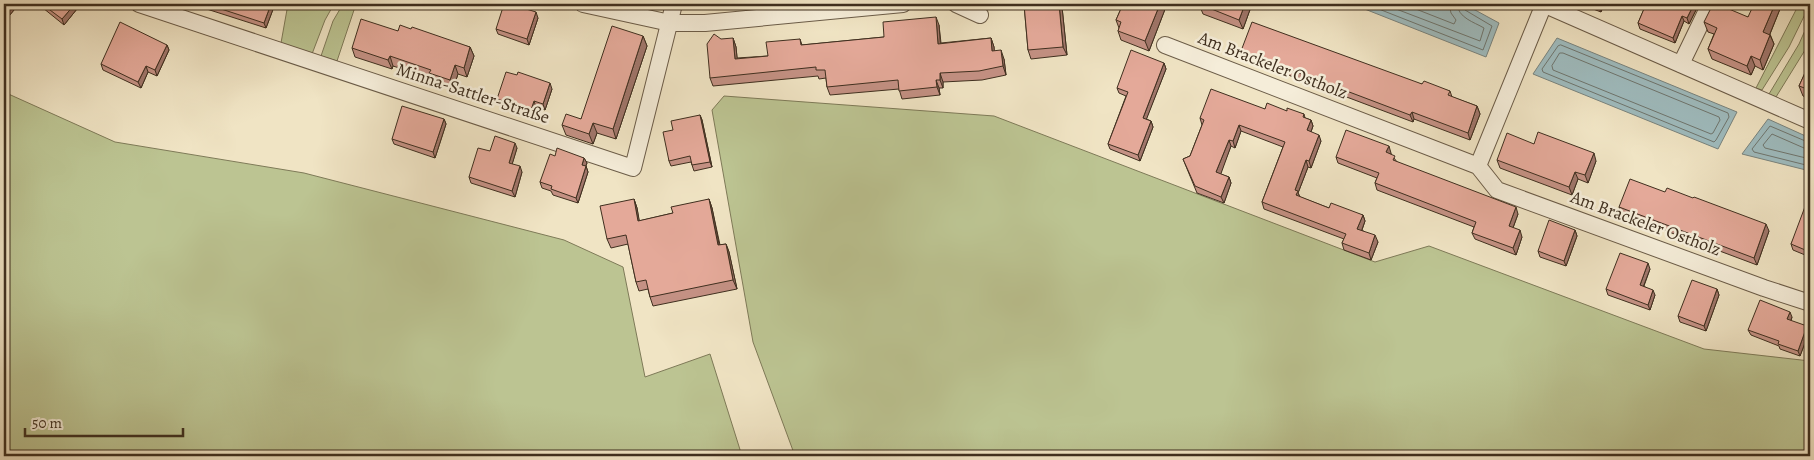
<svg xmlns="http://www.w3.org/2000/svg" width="1814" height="460" font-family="Alegreya,serif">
<rect width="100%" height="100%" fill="#f0e4c4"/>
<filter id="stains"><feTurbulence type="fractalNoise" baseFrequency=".004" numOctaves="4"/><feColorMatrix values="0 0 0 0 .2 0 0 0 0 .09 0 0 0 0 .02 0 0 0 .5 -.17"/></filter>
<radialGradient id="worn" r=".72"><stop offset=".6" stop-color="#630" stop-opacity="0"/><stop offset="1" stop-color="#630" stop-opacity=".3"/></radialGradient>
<g fill="#bcc492" stroke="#7e7a58">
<polygon points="288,4 334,4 325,20 312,54 281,43"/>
<polygon points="343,4 356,4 337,61 321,56 333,21"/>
<polygon points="1799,4 1810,4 1789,47 1762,90 1756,88"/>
<polygon points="1810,19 1810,42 1776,97 1769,94 1799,44"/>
<polygon points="4,92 115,142 304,173 564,240 623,267 645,377 710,354 742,456 4,456"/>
<polygon points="724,96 994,116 1375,262 1429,246 1704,349 1810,361 1810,456 795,456 753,342 712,110"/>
</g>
<g fill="#9fbcbf" stroke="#79847f">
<polygon points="1352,4 1464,4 1499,23 1486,57"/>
<polygon points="1557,38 1737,112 1718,149 1533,74"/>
<polygon points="1768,119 1810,138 1810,171 1742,154"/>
</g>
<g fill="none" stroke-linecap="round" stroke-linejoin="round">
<g stroke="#6f766f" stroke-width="1">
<polyline points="1366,4 1483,50 1492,26 1465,10 1463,4"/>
<path d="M 1383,4 L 1480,41 L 1484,28 C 1474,22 1458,18 1457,4"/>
<polyline points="1403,4 1454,24 1456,20 1451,13 1449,4"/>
<polygon points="1561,45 1728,113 1729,117 1716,140 1714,142 1543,72 1542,69 1558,46"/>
<polygon points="1560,53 1563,53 1719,117 1720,120 1713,133 1711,134 1553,70 1552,66"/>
<polyline points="1810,143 1770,126 1752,149 1754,152 1810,166"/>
<polyline points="1810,149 1804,148 1772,134 1763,145 1765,148 1810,159"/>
</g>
<g stroke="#6b5c48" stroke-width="18">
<g id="street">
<polyline points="139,4 633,168 674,4"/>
<polyline points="583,4 670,23 705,23 903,4"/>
<polyline points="956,4 980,15"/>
<polyline points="1543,4 1810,121"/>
<polyline points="1165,45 1478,166 1497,190 1764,288 1810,303"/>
<polyline points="1681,64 1710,4"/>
<polyline points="1478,166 1544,4"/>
</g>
</g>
<use href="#street" stroke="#f5edd9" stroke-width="16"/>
</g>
<g fill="#c49184" stroke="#3f2f1f">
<polygon points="4,4 19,4 9,16 4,12"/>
<polygon points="41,4 81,4 64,25 43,8"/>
<polygon points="191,4 275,4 266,28"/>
<polygon points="710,4 724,4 710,5"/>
<polygon points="1024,4 1076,4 1076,6 1062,7 1067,55 1031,59 1028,50"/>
<polygon points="1123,4 1167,4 1149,51 1121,40 1118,31 1119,28 1116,20"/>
<polygon points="1199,4 1252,4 1243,29 1203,14"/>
<polygon points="1580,4 1604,4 1601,12"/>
<polygon points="1637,4 1697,4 1698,6 1689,24 1684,21 1675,43 1640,29 1638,23 1645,7"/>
<polygon points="1782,4 1770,34 1774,44 1763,70 1755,66 1751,75 1712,59 1708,49 1714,34 1708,32 1704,22 1748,17"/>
<polygon points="538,18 529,45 498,34 496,29"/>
<polygon points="939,25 941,43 991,38 994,47 994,51 1004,59 1006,75 982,80 943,82 943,88 939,88 940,95 902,99 899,89 830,95 827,87 826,78 819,79 818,76 713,86 710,78 733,38 736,47 737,58 768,56 800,39 802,45 884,37"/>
<polygon points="398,31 470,47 474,56 467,77 458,74 453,89 433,83 431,78 393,66 392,69 355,57 352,48"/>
<polygon points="643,36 647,46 616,139 597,133 593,144 566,135 562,125 581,119"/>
<polygon points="167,45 169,50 157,76 148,72 141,88 103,70 101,64"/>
<polygon points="1241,51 1422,84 1450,91 1452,97 1477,106 1480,114 1470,140 1414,119 1413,122 1243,58"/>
<polygon points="1810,62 1810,99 1803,96 1799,86"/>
<polygon points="1164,63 1166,69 1146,119 1151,121 1153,127 1140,161 1110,149 1108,144 1126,96 1119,93 1117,88"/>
<polygon points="552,89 545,110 536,107 533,115 499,104 497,99"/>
<polygon points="1265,109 1287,111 1304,114 1305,118 1311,120 1313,126 1311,132 1321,141 1311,168 1308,167 1298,193 1300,197 1329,208 1363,215 1365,221 1362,230 1378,242 1371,260 1344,250 1342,243 1344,239 1264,209 1262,202 1283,147 1241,131 1235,148 1231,146 1220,174 1229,177 1231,183 1224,203 1197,193 1183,159 1190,156 1202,125 1200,118"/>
<polygon points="700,115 702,120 712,167 694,171 691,162 671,166 669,161 673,130"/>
<polygon points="444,119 446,124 435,158 394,144 392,139"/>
<polygon points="1534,144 1596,161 1588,183 1578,179 1572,195 1500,168 1497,160"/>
<polygon points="517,148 512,164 522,172 515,197 471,183 469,177 490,151"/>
<polygon points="1391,153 1391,154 1397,162 1518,214 1513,228 1522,237 1516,255 1475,239 1472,233 1474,227 1377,190 1375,183 1377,178 1338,163 1336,157"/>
<polygon points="555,156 584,158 587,163 586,166 588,172 578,203 553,195 551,191 542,188 540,182"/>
<polygon points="634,199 637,208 639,221 673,213 709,199 712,208 720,245 726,244 729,252 737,289 653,306 650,297 648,289 639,291 636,282 628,244 611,248 607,239"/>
<polygon points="1810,206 1810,257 1793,250 1791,244"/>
<polygon points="1619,207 1769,231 1757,265 1621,214"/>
<polygon points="1575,230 1577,236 1566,266 1540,257 1538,251"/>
<polygon points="1650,269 1644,286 1655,295 1650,310 1608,295 1606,289"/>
<polygon points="1717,289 1719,295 1706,331 1680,322 1678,316"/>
<polygon points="1792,317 1791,321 1809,332 1800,356 1780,349 1779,346 1751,335 1748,330"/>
</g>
<g fill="#a0766b" stroke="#3f2f1f">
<polygon points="13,4 19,4 9,16 7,11"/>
<polygon points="75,4 81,4 64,25 62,19"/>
<polygon points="271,4 275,4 266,28 264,23"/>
<polygon points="1059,4 1060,4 1062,7 1067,55 1063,47"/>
<polygon points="1160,4 1167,4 1149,51 1145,41"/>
<polygon points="1245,4 1252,4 1243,29 1239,20"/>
<polygon points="1600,4 1604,4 1601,12 1598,7"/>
<polygon points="1694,4 1697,4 1698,6 1689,24 1687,18"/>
<polygon points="1775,4 1782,4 1767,41 1763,32"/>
<polygon points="536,12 538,18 529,45 527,39"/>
<polygon points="1682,16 1684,21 1675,43 1673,38"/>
<polygon points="936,17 939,25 941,52 938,44"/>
<polygon points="1770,35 1774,44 1763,70 1760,60"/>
<polygon points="643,36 647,46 616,139 613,129"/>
<polygon points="733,38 736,47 738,67 735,59"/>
<polygon points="991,38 994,47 995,60 992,51"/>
<polygon points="167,45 169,50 157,76 155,70"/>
<polygon points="470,47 474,56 467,77 464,68"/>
<polygon points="1001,50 1004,59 1006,75 1003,66"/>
<polygon points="390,56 393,66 392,69 388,60"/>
<polygon points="1751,56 1755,66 1751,75 1747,66"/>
<polygon points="1164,63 1166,69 1145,123 1143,118"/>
<polygon points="455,65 458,74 453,89 450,80"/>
<polygon points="146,66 148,72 141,88 138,82"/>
<polygon points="940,73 943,82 943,88 940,80"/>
<polygon points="936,80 939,88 940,95 937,87"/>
<polygon points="550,83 552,89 545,110 543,104"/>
<polygon points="534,101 536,107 533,115 531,110"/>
<polygon points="1477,106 1480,114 1470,140 1468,133"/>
<polygon points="1412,112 1414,119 1413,122 1410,115"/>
<polygon points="700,115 702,120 712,167 710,162"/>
<polygon points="444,119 446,124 435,158 433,152"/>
<polygon points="1311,120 1313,126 1309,137 1307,130"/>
<polygon points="1151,121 1153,127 1140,161 1138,155"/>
<polygon points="593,123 597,133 593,144 589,134"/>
<polygon points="1239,125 1241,131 1235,148 1233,141"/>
<polygon points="1319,135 1321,141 1311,168 1309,161"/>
<polygon points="1229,140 1231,146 1219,179 1216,172"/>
<polygon points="515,143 517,148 511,168 509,163"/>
<polygon points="1389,146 1391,153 1389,159 1386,152"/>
<polygon points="1594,153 1596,161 1588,183 1585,175"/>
<polygon points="584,158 587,163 584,170 582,165"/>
<polygon points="1306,160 1308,167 1298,193 1300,197 1299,202 1295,190"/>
<polygon points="520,166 522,172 515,197 512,191"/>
<polygon points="586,166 588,172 578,203 576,198"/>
<polygon points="1575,172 1578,179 1572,195 1569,187"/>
<polygon points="1229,177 1231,183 1224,203 1221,197"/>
<polygon points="634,199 637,208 641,230 638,221"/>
<polygon points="709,199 712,208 721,254 718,245"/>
<polygon points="1516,207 1518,214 1511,233 1509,226"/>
<polygon points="1363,215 1365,221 1360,235 1357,229"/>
<polygon points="1766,224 1769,231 1757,265 1754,258"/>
<polygon points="1520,230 1522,237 1516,255 1513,248"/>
<polygon points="1575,230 1577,236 1566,266 1564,261"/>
<polygon points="1375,235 1378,242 1371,260 1369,253"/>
<polygon points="726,244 729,252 737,289 733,280"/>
<polygon points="1648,263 1650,269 1642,290 1640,285"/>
<polygon points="1717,289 1719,295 1706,331 1704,326"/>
<polygon points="1653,290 1655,295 1650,310 1648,305"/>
<polygon points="1790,312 1792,317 1789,325 1787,319"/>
<polygon points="1807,326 1809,332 1800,356 1798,351"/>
</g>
<g fill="#e4a999" stroke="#3f2f1f">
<polygon points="4,4 13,4 7,11 4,8"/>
<polygon points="42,4 75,4 62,19"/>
<polygon points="206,4 271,4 264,23"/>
<polygon points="504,4 510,4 536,12 527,39 496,29"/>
<polygon points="1024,4 1059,4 1063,47 1028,50"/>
<polygon points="1123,4 1160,4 1145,41 1118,31 1121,22 1116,20"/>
<polygon points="1199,4 1245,4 1239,20"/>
<polygon points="1591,4 1600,4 1598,7"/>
<polygon points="1646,4 1694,4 1687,18 1682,16 1673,38 1638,23"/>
<polygon points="1713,4 1716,5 1716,4 1717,4 1748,17 1754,4 1775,4 1763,32 1770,35 1760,60 1751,56 1747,66 1708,49 1717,28 1704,22"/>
<polygon points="936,17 938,44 991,38 992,51 1001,50 1003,66 979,71 940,73 940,80 936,80 937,87 899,91 898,80 827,87 825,70 816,70 816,67 710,78 707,44 714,34 721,39 733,38 735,59 768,56 766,42 800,39 801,45 884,37 883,22"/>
<polygon points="361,19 398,31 400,25 411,29 412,27 470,47 464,68 455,65 450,80 429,73 431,70 390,56 388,60 352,48"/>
<polygon points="120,22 167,45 155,70 146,66 138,82 101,64"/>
<polygon points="1252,22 1422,84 1424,81 1450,91 1448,95 1477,106 1468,133 1412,112 1410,115 1241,51"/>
<polygon points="612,26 643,36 613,129 593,123 589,134 562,125 566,114 581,119"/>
<polygon points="1131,50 1164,63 1143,118 1151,121 1138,155 1108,144 1128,92 1117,88"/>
<polygon points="1810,62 1810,90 1799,86"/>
<polygon points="506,72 517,75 518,72 550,83 543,104 534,101 531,110 497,99"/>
<polygon points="1211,89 1265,109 1267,103 1287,111 1287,108 1304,114 1303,117 1311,120 1307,130 1319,135 1309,161 1306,160 1295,190 1298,191 1296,195 1329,208 1331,203 1363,215 1357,229 1375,235 1369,253 1342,243 1346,234 1262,202 1285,142 1239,125 1233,141 1229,140 1216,172 1229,177 1221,197 1195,186 1183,159 1190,156 1204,120 1200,118"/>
<polygon points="402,106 444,119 433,152 392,139"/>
<polygon points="700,115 710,162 692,165 690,156 669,161 663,132 673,130 671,121"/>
<polygon points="1346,130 1389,146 1386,152 1395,156 1393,160 1516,207 1509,226 1520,230 1513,248 1472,233 1476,222 1375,183 1379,173 1336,157"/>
<polygon points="1538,132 1594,153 1585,175 1575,172 1569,187 1497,160 1507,133 1534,144"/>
<polygon points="495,136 515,143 509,163 520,166 512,191 469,177 478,148 490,151"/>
<polygon points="557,148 584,158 582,165 586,166 576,198 551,189 552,186 540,182 550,154 555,156"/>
<polygon points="1630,179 1665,192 1667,188 1693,198 1694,197 1766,224 1754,258 1619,207"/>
<polygon points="634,199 638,221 673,213 671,207 709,199 718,245 726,244 733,280 650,297 646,280 636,282 626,235 607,239 600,206"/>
<polygon points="1806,204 1810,206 1810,252 1791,244"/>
<polygon points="1549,220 1575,230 1564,261 1538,251"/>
<polygon points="1620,253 1648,263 1640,285 1653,290 1648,305 1606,289"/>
<polygon points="1692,280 1717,289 1704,326 1678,316"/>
<polygon points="1760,300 1790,312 1787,319 1807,326 1798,351 1778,344 1779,341 1748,330"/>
</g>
<g text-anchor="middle" stroke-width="5" stroke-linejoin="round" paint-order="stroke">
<g font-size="18" fill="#3f2f1f" stroke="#f5edd9">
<text transform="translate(1273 65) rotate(21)" y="6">Am Brackeler Ostholz</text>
<text transform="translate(473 93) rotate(18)" y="6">Minna-Sattler-Straße</text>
<text transform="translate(1646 223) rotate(20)" y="6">Am Brackeler Ostholz</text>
</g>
</g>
<rect width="1814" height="460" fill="none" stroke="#f0e4c4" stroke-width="20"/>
<rect x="5" y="5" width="1804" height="450" fill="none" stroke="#3f2f1f" stroke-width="2.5"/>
<rect x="10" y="10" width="1794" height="440" fill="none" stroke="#3f2f1f"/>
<path d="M25 428v8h158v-8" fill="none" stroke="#3f2f1f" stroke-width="2.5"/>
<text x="32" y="428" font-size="15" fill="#3f2f1f" stroke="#f5edd9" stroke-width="4" paint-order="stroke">50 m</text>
<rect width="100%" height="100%" filter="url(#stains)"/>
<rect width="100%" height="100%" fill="url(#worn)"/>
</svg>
